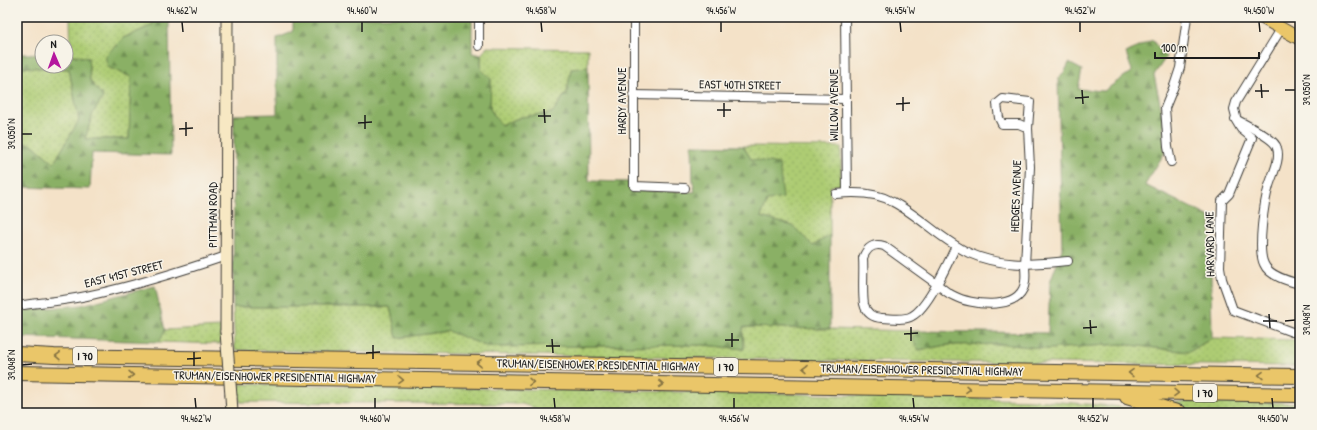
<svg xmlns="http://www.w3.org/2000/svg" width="1317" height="430" font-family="'Patrick Hand',sans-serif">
<defs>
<pattern id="grass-dots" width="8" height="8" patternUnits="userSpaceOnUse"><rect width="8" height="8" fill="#adcc73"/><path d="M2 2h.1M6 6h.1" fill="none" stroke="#94af63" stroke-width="1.8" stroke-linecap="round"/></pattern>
<pattern id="forest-firs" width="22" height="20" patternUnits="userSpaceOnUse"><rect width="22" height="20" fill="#8ab065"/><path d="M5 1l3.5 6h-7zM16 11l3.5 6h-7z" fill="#708e52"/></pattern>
</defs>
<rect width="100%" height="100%" fill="#f7f3e8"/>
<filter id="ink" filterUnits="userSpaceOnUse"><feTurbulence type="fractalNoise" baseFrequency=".025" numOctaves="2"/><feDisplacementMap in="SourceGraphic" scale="8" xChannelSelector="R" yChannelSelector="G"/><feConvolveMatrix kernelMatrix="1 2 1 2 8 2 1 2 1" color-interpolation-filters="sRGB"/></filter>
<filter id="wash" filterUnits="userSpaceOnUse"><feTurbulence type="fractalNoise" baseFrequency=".012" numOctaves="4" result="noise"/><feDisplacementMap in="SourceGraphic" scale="16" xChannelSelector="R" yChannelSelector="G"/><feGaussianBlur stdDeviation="0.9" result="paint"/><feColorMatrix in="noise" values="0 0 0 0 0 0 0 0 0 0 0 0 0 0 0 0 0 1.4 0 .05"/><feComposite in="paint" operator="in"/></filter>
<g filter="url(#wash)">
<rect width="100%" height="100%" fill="#f4e2c8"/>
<g fill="url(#grass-dots)" stroke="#647448">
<polygon points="70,17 157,17 151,26 123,38 108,67 131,77 129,139 85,139 93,113 103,97 90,81 88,58 71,54"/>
<polygon points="487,47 588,49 588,67 571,69 567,92 552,113 521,117 501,125 490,109 491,79 481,69 481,55"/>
<polygon points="17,67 69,69 79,121 54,163 33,145 17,141"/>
<polygon points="743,146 841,147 841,185 830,186 830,235 813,246 793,226 761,217 767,201 751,159"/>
<polygon points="233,307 390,307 397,338 448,331 489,347 704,345 744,349 743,327 915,331 912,340 920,350 947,345 1004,344 1048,349 1122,344 1189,352 1212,338 1300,340 1300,366 872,361 235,350"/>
<polygon points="221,327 220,344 159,342 165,330"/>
<polygon points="238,384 792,394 1033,400 1112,406 1148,411 1155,413 1084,413 1081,412 640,413 541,410 522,404 240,402"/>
<polygon points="1163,402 1300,403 1300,413 1195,413"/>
</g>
<g fill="url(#forest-firs)" stroke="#536640">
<polygon points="157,17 169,17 171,155 92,153 90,189 17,187 17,141 33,145 54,163 79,120 69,69 17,67 17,54 42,54 42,66 66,66 66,54 88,58 90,81 103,97 93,113 85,139 129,139 131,77 108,67 105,56 123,38 151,26"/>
<polygon points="293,17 472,17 472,53 481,55 481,69 491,79 490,109 501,125 521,117 552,113 567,92 571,69 588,67 589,181 629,182 629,190 695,192 693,183 692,145 743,146 751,159 779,164 783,198 767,201 761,217 793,226 813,246 830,235 830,329 743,327 744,349 704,345 488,347 448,331 397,338 390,307 233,307 234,115 277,114 277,38 293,32"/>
<polygon points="1152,40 1166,57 1154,75 1163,117 1165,152 1145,185 1210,217 1212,338 1189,352 1122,344 1048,349 1004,344 947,345 919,350 912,340 915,331 1048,333 1050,282 1062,249 1058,78 1065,71 1069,63 1082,70 1078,89 1104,91 1132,71 1126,53"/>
<polygon points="155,286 165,330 159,342 17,337 17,311 82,305"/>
</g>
</g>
<g filter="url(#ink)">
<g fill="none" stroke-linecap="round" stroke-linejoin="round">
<g stroke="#3c3a36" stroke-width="10">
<g id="street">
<polyline points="479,17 479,46"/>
<polyline points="634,17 634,186 685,188"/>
<polyline points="845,17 847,193"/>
<polyline points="1281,29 1236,102 1234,109 1236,117 1235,119 1241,129 1252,138 1229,194 1222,201 1220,267 1222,279 1233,310 1292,332 1300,332"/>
<polyline points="633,95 846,99"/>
<path d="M 1236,119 C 1245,125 1275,138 1277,148 C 1281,160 1272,175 1269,186 C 1264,202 1257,250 1264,264 C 1269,276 1288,281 1300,284"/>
<polyline points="1171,162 1168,147 1165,108 1174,86 1180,68 1187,17"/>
<path d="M 836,194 C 855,192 876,192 893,202 C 920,216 941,240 969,253 C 1003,268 1032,264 1068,261"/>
<path d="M 956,246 C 948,263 928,308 912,316 C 904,321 891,318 882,318 C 873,318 866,313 864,304 C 862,292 864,271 863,258 C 867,247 874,243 884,246 C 901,258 917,270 934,282 C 940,286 946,293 954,296 C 971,305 1013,310 1023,289 C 1027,281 1025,273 1025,265 L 1030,167 L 1028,128 L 1030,102 L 1003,99 L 997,104 L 999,118 L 1002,124 L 1019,124 L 1028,128"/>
<path d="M 24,305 C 47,302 69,300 91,295 C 137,285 182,271 226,256"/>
</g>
</g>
<g stroke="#3c3a36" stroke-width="13">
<g id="secondary">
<polyline points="226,332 227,17"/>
<polyline points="231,396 232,413"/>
</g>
</g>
<g stroke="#3c3a36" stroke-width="14">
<polyline id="primary" points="1261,17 1300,39"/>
</g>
<g stroke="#3c3a36" stroke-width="16">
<g id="highway">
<polyline points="17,354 54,356 1300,376"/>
<polyline points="17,373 1300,395"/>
<polyline points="1127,397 1180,413"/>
</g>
</g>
<use href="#street" stroke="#fff" stroke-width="8"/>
<use href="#secondary" stroke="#f7e8c3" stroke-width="11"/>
<use href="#primary" stroke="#eac669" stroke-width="12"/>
<use href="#highway" stroke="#eac669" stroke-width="14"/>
<g stroke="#3c3a36" stroke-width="13" stroke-linecap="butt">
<polyline id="secondary-bridge" points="226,332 231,396"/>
</g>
<use href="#secondary-bridge" stroke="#f7e8c3" stroke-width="11"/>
</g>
<defs><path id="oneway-chevron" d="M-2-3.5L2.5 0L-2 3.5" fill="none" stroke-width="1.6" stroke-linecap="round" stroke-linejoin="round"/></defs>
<g stroke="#837142">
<use href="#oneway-chevron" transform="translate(58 356) rotate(-179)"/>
<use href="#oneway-chevron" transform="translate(479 363) rotate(-179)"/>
<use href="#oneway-chevron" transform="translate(805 368) rotate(-179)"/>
<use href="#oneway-chevron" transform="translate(1131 373) rotate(-179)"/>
<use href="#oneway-chevron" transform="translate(131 375) rotate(1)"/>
<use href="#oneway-chevron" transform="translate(1261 375) rotate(-179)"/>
<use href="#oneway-chevron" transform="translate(401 380) rotate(1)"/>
<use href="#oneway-chevron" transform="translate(531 382) rotate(1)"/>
<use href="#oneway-chevron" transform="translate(661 384) rotate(1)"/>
<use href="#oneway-chevron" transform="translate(968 389) rotate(1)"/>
<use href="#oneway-chevron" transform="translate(1176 393) rotate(1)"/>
</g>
</g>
<path fill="none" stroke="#1c1c1c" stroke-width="1.5" d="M 182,22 L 183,32M 362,22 L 362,32M 541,22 L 542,32M 721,22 L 721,32M 900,22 L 901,32M 1080,22 L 1080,32M 1259,22 L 1260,32M 1261,84 L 1262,98M 1082,90 L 1083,104M 1285,90 L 1295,90M 1255,91 L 1269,91M 903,97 L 903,111M 1075,98 L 1089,97M 724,103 L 724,117M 896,104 L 910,103M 544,109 L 545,123M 717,110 L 731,110M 365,115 L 365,129M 538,116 L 551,116M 186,122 L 186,136M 358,123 L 372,122M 179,129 L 193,128M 22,134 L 32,134M 1269,314 L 1270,328M 1090,320 L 1091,334M 1263,321 L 1277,321M 1285,321 L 1295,320M 911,327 L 911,341M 1083,328 L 1097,327M 732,333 L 732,347M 904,334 L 918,333M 552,339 L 553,353M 725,340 L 739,340M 373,345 L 373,359M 546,346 L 560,346M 194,352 L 194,366M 366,353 L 380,352M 187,359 L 201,358M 22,365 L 32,364M 195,398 L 196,408M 375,398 L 375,408M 554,398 L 555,408M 734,398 L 734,408M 913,398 L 914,408M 1093,398 L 1093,408M 1272,398 L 1273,408"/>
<g text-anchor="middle" stroke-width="3" stroke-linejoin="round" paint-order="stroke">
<g fill="#f7f3e8" stroke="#5e5c59" stroke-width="1">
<rect x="73" y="347" width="24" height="18" rx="3"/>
<rect x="714" y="358" width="24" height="18" rx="3"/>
<rect x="1193" y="384" width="24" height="18" rx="3"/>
</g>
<g font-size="11" font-weight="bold" fill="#1c1c1c">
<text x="85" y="360">I 70</text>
<text x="726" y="371">I 70</text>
<text x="1205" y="397">I 70</text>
</g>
<g font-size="12" fill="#1c1c1c" stroke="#f7f3e8">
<text transform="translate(740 85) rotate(1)" y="4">EAST 40TH STREET</text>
<text transform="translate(622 101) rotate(-90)" y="4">HARDY AVENUE</text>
<text transform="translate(834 105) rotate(-90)" y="4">WILLOW AVENUE</text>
<text transform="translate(1016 196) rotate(-88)" y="4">HEDGES AVENUE</text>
<text transform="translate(213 215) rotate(-90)" y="4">PITTMAN ROAD</text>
<text transform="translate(1210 244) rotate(-91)" y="4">HARVARD LANE</text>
<text transform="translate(124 274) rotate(-14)" y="4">EAST 41ST STREET</text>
<text transform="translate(598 365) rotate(1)" y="4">TRUMAN/EISENHOWER PRESIDENTIAL HIGHWAY</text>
<text transform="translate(922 370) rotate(1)" y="4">TRUMAN/EISENHOWER PRESIDENTIAL HIGHWAY</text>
<text transform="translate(275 377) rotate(1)" y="4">TRUMAN/EISENHOWER PRESIDENTIAL HIGHWAY</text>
</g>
</g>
<rect width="1317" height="430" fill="none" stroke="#f7f3e8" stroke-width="44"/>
<g transform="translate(54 54) rotate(358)"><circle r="19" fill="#f7f3e8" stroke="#9f9d96"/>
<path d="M0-3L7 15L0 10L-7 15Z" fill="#b5179e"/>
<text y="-6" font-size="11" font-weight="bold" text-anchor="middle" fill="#1c1c1c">N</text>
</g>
<path d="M1155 52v6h104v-6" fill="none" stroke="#1c1c1c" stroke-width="2"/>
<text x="1161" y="52" font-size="12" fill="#1c1c1c" stroke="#f7f3e8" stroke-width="3" paint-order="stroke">100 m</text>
<rect x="22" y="22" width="1273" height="386" fill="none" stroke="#1c1c1c" stroke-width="1.5"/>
<g font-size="10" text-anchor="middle" fill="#1c1c1c">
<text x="182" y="14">94.462°W</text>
<text x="362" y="14">94.460°W</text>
<text x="541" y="14">94.458°W</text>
<text x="721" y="14">94.456°W</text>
<text x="900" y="14">94.454°W</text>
<text x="1080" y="14">94.452°W</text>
<text x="1259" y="14">94.450°W</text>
<text transform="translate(1306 90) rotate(-90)" y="4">39.050°N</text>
<text transform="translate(11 134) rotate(-90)" y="4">39.050°N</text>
<text transform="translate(1306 320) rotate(-90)" y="4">39.048°N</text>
<text transform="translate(11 365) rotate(-90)" y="4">39.048°N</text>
<text x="196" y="422">94.462°W</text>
<text x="375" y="422">94.460°W</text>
<text x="555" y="422">94.458°W</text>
<text x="734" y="422">94.456°W</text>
<text x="914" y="422">94.454°W</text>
<text x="1093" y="422">94.452°W</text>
<text x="1273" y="422">94.450°W</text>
</g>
</svg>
